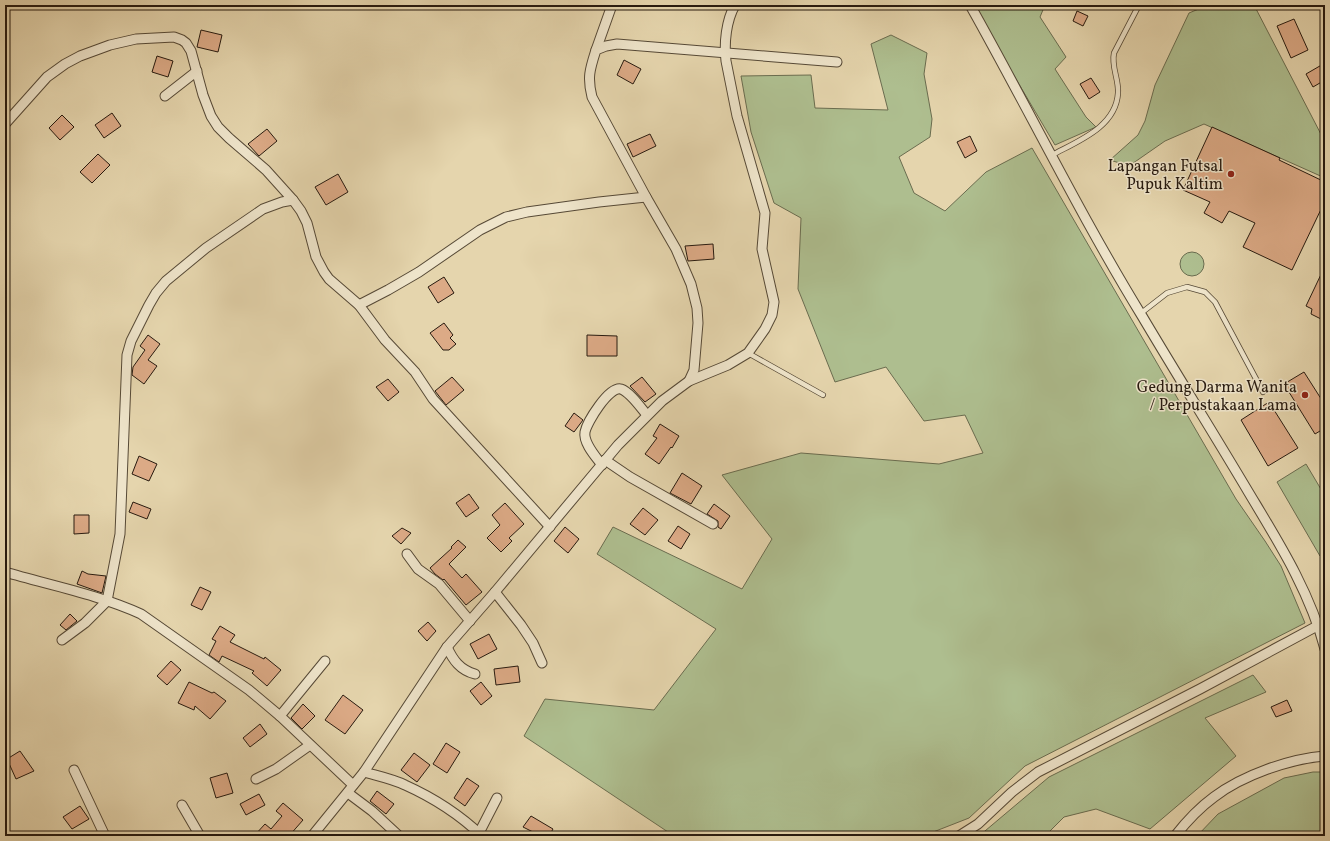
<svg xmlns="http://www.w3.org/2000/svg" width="1330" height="841" font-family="Vollkorn,serif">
<rect width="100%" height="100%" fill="#e5d5ad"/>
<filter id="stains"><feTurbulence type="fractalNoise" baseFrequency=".005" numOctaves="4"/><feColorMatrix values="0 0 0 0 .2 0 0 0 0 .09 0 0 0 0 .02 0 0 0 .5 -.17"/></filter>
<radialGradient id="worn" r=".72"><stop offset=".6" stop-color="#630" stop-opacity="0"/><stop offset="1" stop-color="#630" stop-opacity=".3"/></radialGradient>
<g fill="#aebe8f" stroke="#6a6c4f">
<polygon points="972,5 1045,5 1040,17 1066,57 1055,69 1086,117 1096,127 1055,145"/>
<polygon points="1203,5 1254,5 1325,142 1325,178 1204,124 1165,141 1129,166 1110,160 1138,135 1145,121 1155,85 1189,13 1201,8"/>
<polygon points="891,35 927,53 924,74 932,119 930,137 899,157 914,193 945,211 986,172 1032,148 1236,499 1265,541 1281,566 1305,623 1025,766 969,818 923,836 674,836 524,736 545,699 654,710 716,629 597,554 613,527 742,589 772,539 722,475 801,453 939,464 983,453 965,415 924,421 886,367 835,382 798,289 801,218 774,203 751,132 741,76 811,75 815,108 888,110 871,44"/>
<circle cx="1192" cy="264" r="12"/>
<polygon points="1306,464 1325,496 1325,553 1320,556 1277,482"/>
<polygon points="1253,675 1266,692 1205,718 1236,756 1150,829 1096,809 1064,817 1045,836 979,836 1049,777"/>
<polygon points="1313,772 1325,772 1325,836 1197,836 1218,814 1284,778"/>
</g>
<g fill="#dcaa86" stroke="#271a0f">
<polygon points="1077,11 1088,16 1083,26 1073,21"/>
<polygon points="1294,19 1308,50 1291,58 1277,26"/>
<polygon points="201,30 222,35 218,52 197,47"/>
<polygon points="157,56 173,61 168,77 152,72"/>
<polygon points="624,60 641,69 633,84 617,75"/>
<polygon points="1325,63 1325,80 1313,87 1306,74"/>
<polygon points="1091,78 1100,92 1089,99 1080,84"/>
<polygon points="112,113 121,126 104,138 95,125"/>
<polygon points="62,115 74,127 60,140 49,128"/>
<polygon points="1212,127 1280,158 1279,160 1325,182 1325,201 1292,270 1243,247 1255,223 1229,211 1222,223 1204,213 1210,202 1183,190"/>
<polygon points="267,129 277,141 259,156 248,144"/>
<polygon points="650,134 656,146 633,157 627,144"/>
<polygon points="970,136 977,151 965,158 957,142"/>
<polygon points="98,154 110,165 92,183 80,172"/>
<polygon points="338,174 348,192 326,205 315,187"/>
<polygon points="713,244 714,259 688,261 685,246"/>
<polygon points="1325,266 1325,321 1311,314 1312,309 1306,306"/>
<polygon points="444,277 454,293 438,303 428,287"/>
<polygon points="444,323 453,335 450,338 456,344 449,350 443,350 430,333"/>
<polygon points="148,335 160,344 148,360 157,366 144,384 132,375 133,367 145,350 140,346"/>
<polygon points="587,335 617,336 617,356 587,356"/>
<polygon points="1304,372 1325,405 1325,428 1315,434 1284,384"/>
<polygon points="452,377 464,390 446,405 435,391"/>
<polygon points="642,377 656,394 645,402 630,386"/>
<polygon points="388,379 399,392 388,401 376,387"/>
<polygon points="1269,402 1298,448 1268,466 1241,420"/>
<polygon points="574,413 583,420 574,432 565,426"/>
<polygon points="660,424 679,436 672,448 671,447 659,464 645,454 657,438 653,436"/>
<polygon points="139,456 157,464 149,481 132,474"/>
<polygon points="682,473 702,486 691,504 670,493"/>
<polygon points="469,494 479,508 466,517 456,503"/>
<polygon points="133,502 151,509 147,519 129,512"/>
<polygon points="505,503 524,524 509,538 512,541 501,552 487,538 500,525 492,515"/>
<polygon points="714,504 730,516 721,529 718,527 718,521 707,514"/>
<polygon points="643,508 658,520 645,535 630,524"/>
<polygon points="74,515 89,515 89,533 74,534"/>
<polygon points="678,526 690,534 681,549 668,541"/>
<polygon points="565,527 579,539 568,553 554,541"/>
<polygon points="402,528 411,533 401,544 392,536"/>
<polygon points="458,540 466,547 449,564 462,578 466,574 482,592 466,605 444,579 443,580 435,574 430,568 452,548 451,547"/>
<polygon points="82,571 88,574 106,576 102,593 77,584"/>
<polygon points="200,587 211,592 202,610 191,605"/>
<polygon points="70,614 77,621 66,630 60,625"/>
<polygon points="428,622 436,631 427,641 418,631"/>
<polygon points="220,626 235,635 230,642 264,659 265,657 281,670 267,686 252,673 254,671 222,656 219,662 209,655 216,641 212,639"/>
<polygon points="489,634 497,649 478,659 470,644"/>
<polygon points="171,661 181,670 167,685 157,676"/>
<polygon points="518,666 520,682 496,685 494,669"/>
<polygon points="189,682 212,693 214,692 226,701 210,719 195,706 194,710 178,703"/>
<polygon points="481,682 492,696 481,705 470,691"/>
<polygon points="343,695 363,710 345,734 325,720"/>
<polygon points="1287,700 1292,711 1276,717 1271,707"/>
<polygon points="303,704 315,716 302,729 291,718"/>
<polygon points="260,724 267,734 250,747 243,738"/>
<polygon points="446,743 460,752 447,773 433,764"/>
<polygon points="20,751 34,771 16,779 7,759"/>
<polygon points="414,753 430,765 417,782 401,770"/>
<polygon points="227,773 233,793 216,798 210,778"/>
<polygon points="467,778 479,786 465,806 454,798"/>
<polygon points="377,791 394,804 386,814 370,801"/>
<polygon points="259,794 265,805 246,815 240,804"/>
<polygon points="283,803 303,820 289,836 254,836 265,824 271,829 282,816 276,811"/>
<polygon points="80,806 89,819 72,829 63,817"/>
<polygon points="531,816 553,829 549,836 534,836 535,833 523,827"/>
</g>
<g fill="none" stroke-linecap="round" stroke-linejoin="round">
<g stroke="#564936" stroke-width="6">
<g id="lane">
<polyline points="1193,6 1194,5"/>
<path d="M 1052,155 C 1078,141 1116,127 1118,93 C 1119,79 1111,67 1114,53 L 1139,5"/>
<polyline points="1140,314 1167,293 1187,287 1205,292 1215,302 1263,392"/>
<polyline points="748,353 823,395"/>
</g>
</g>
<g stroke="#564936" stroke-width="11">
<g id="street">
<path d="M 970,5 C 1028,108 1080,215 1142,316 C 1177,375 1214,434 1249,493 C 1279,543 1310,592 1325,649"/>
<polyline points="596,50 612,5"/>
<polyline points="165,96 197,71"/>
<polyline points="5,124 47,77 65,64 80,56 110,45 136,39 174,37 182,40 186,43 191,51 203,95 211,116 218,127 229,138 266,170 293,200 301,211 307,223 316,257 324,272 329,279 359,305 385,340 415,372 433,399 550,527"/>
<polyline points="359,305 388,290 419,272 480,230 506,217 527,212 599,202 646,197"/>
<path d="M 689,381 L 694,370 L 698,323 L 697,308 L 691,284 L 676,249 L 646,197 L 592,97 C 587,77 590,69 596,50 L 606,46 L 617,44 L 837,62"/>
<polyline points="605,460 630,477 713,524"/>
<path d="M 602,465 C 596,457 583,443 585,432 C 587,422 609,386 621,389 C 630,392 641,408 647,415"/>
<polyline points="407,554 418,569 439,584 470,621"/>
<path d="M 5,572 C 49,585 100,595 141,614 L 249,690 L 280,716 L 353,785"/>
<polyline points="495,592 521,625 533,643 542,663"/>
<polyline points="62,640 85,623 107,601 120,534 127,355 131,341 149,305 156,293 166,281 206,248 263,209 282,202 293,200"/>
<path d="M 447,647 C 453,660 460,670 475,674"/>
<polyline points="280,716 325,661"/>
<polyline points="74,770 105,836"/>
<path d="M 364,772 C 378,776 393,779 405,785 C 434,798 460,815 482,836"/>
<polyline points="256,779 276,769 310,745"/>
<polyline points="348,793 372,811 399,836"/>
<polyline points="182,805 200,836"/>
<polyline points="479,833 497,798"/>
<path d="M 312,836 L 364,772 L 447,647 L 495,592 L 618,445 L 662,401 L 689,381 L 728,365 L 748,353 L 765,329 L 772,315 L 774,302 L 762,249 L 765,213 L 737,116 L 726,61 C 724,43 726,21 735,5"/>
<polyline points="959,836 978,824 1012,792 1038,772 1200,689 1319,625"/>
<path d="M 1175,836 C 1186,822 1199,808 1214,797 C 1243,775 1289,759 1325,756"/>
</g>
</g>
<use href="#lane" stroke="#eee4ca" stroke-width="4.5"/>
<use href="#street" stroke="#eee4ca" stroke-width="9"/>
</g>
<g fill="#8f2418" stroke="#eee4ca" stroke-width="1.5">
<circle cx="1231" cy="174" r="4"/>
<circle cx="1305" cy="395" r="4"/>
</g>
<g text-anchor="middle" stroke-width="3" stroke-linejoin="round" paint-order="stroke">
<g font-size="16" fill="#271a0f" stroke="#eee4ca" text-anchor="end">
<text x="1223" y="171">Lapangan Futsal<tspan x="1223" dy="18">Pupuk Kaltim</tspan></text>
<text x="1297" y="392">Gedung Darma Wanita<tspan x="1297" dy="18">/ Perpustakaan Lama</tspan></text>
</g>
</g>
<rect width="1330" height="841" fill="none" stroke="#e5d5ad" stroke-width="20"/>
<rect x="6" y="6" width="1318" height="829" fill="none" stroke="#271a0f" stroke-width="2"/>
<rect x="10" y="10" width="1310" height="821" fill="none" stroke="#271a0f"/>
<rect width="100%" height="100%" filter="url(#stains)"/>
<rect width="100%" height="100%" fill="url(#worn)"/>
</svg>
